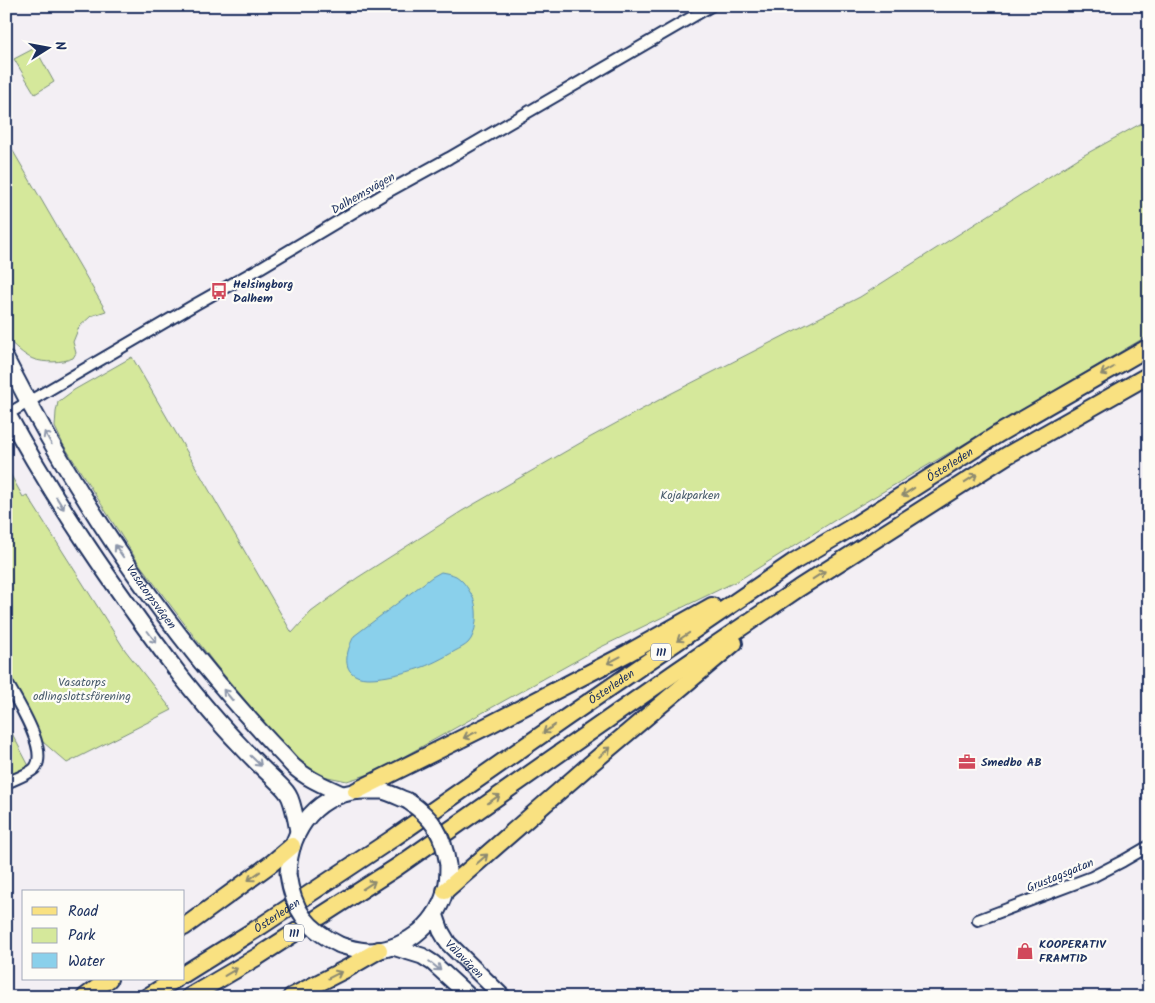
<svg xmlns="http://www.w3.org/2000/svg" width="1155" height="1003" font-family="Kalam,sans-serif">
<rect width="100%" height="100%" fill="#f3eff4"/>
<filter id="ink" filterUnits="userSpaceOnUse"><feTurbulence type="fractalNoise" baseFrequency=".02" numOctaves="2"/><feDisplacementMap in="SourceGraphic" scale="10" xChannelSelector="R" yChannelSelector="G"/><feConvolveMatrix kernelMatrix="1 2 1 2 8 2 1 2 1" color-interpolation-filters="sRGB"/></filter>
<g filter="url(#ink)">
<g fill="#d5e89b" stroke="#788c7c">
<polygon points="35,48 54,82 35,94 14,59"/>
<polygon points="1149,119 1149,335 840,517 739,580 599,648 376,772 347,781 323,776 298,763 214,663 138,562 63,444 55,427 56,412 58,402 74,390 132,357 292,633 311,612 357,578 462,511 589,438 670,394 860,297 1077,159"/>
<path d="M 6,139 L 106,311 L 91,316 L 79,327 L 73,342 L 76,353 L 73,358 C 62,363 44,363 33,359 C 23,355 14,345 6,338 Z"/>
<polygon points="8,470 23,497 27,495 125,650 172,710 67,763 43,742 6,670 6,471"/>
<polygon points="6,722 29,766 6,776"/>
</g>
<path fill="#8ad0eb" stroke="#5e90b3" d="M 441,572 C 446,573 452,574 456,576 C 464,581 470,591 474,600 C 478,611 477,634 468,643 C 465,646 459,649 455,651 C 443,658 430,665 417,669 C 404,673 370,682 357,676 C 340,669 348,648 354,636 L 432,577 Z"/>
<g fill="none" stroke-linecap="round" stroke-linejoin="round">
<g stroke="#1b2f5e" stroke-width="14">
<g id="street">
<polyline points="6,415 196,304 260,268 389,191 449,158 711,6"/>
<path d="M 6,681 C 15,698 51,752 34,769 C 27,775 15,779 6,783"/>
<polyline points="978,920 1092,877 1123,861 1149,846"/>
</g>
</g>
<g stroke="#1b2f5e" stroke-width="19">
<g id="secondary">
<path id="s1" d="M 6,359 C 64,473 133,581 215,679 C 236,704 257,728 280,752 C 285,757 289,762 293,766 C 307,779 325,786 342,794"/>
<path d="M 6,411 C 56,504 116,590 179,674 C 198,698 217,721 238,743 C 249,755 261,767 273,778 C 279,784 287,790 290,798 C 294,808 296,820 298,831"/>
<path d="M 288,874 C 290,828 318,791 367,791 C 372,791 377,791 382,791 C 391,793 400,798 408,801"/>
<path id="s2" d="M 435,914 L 441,931 L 448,943 L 503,997"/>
<path d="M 340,945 C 349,948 357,950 367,951 C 402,951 435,927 445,892 C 448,883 448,874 448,865"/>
<polyline points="393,947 422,956 433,963 470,997"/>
</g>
</g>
<g stroke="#1b2f5e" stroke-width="20">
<g id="primary">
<polyline points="356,791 491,724 628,653 712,606"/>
<polyline points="445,891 587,767 734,643"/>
<polyline points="184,927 272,863 292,846"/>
<path id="s3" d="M 184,974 L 261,926 L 392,839 L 567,717 L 795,561 L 849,529 L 998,434 L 1149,347"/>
<polyline points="85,997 109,979"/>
<polyline points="147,997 176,979"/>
<polyline points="189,997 257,957 397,867 677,671 799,588 1006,456 1149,375"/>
<polyline points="291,997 348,968 379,950"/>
</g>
</g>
<use href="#street" stroke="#fdfcf7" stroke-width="10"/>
<use href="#secondary" stroke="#fdfcf7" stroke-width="15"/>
<use href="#primary" stroke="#f9e181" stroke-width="16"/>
<g stroke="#1b2f5e" stroke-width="19" stroke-linecap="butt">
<g id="secondary-bridge">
<path d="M 408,801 C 434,819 443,834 448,865"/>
<path d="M 288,874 C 293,910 307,929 340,945"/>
</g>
</g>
<use href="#secondary-bridge" stroke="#fdfcf7" stroke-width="15"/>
</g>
<defs><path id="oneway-shaft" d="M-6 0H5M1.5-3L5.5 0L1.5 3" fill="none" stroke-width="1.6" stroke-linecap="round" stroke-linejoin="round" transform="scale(1.25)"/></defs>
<g stroke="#8a8870">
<use href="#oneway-shaft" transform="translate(1107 371) rotate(150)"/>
<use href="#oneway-shaft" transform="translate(971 478) rotate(-33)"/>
<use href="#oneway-shaft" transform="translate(908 492) rotate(147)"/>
<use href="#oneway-shaft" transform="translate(819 575) rotate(-33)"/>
<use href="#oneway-shaft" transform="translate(683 637) rotate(146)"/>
<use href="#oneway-shaft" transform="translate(614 660) rotate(152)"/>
<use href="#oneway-shaft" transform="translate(549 729) rotate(145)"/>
<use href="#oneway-shaft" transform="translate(470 735) rotate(154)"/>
<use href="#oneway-shaft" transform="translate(605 752) rotate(-40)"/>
<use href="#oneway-shaft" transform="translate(494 799) rotate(-35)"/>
<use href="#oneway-shaft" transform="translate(482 859) rotate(-41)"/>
<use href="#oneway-shaft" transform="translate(254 876) rotate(144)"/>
<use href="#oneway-shaft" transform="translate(369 885) rotate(-33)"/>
<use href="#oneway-shaft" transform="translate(231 972) rotate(-31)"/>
<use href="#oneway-shaft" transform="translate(335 975) rotate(-27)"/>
</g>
<g stroke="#8c96aa">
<use href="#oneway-shaft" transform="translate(48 438) rotate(-119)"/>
<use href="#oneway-shaft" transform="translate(60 503) rotate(58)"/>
<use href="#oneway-shaft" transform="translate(119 551) rotate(-124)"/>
<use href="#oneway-shaft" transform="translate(152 637) rotate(53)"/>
<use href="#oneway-shaft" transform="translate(228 695) rotate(-130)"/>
<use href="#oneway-shaft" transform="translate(256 761) rotate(44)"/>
<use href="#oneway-shaft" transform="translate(435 966) rotate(39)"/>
</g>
</g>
<defs>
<g id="bus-bare" transform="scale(1.35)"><path d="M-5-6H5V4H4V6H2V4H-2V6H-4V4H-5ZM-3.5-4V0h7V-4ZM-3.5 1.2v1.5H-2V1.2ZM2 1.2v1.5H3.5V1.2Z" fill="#d1495b" stroke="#fdfcf7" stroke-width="2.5" paint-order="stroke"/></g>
<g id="office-bare" transform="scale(1.35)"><path d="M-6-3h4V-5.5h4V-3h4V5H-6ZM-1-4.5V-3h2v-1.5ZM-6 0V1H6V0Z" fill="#d1495b" stroke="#fdfcf7" stroke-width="2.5" paint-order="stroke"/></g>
<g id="shop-bare" transform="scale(1.35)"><path d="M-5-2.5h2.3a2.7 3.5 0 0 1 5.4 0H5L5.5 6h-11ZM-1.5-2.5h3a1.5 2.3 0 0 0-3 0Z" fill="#d1495b" stroke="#fdfcf7" stroke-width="2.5" paint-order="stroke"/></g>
</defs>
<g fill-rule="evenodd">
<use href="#bus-bare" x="219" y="291"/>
<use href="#office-bare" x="967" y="762"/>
<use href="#shop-bare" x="1025" y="951"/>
</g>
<g text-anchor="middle" stroke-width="4.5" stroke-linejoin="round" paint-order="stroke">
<g fill="#fdfcf7" stroke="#5f6c8c" stroke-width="1">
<rect x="651" y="643.5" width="20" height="17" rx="4"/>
<rect x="284" y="924.5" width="20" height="17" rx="4"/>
</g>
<g font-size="11" font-weight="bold" fill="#1b2f5e">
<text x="661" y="656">111</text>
<text x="294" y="937">111</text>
</g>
<g font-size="12" fill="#1b2f5e" stroke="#fdfcf7">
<text transform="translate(363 193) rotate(-30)" y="4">Dalhemsvägen</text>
<text dy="4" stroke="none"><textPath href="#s3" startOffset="920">Österleden</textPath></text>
<text dy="4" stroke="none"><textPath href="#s1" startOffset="279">Vasatorpsvägen</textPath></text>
<text dy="4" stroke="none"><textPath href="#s3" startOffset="515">Österleden</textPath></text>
<text transform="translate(1060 875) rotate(-22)" y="4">Grustagsgatan</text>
<text dy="4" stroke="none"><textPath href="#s3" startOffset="110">Österleden</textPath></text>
<text dy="4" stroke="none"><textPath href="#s2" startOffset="55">Välavägen</textPath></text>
</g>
<g font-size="12" font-weight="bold" fill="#1b2f5e" stroke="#fdfcf7" text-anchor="start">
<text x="233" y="288">Helsingborg<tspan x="233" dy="14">Dalhem</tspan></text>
<text x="981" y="766">Smedbo AB</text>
<text x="1039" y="948">KOOPERATIV<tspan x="1039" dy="14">FRAMTID</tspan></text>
</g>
<g font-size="12" fill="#4a5d6d" stroke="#fdfcf7">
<text x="690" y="499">Kojakparken</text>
<text x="82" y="686">Vasatorps<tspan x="82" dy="14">odlingslottsförening</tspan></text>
</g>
</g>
<rect width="1155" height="1003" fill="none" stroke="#fdfcf7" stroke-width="25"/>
<rect x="12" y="12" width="1130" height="978" fill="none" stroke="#1b2f5e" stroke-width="2" filter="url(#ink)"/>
<rect x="22" y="890" width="162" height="90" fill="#fdfcf7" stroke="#a3aaba"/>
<rect x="32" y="907" width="25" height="8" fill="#f9e181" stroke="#a3aaba"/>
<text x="68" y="916" font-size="15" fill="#1b2f5e">Road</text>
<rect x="32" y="928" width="25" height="15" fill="#d5e89b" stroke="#a3aaba"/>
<text x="68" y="940" font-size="15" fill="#1b2f5e">Park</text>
<rect x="32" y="953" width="25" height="15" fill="#8ad0eb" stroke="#a3aaba"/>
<text x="68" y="966" font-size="15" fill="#1b2f5e">Water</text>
<g transform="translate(48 48) rotate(79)" stroke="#fdfcf7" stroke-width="4" paint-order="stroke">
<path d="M0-4L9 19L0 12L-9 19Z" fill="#1b2f5e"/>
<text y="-8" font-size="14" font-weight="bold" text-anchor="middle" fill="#1b2f5e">N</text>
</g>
</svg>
